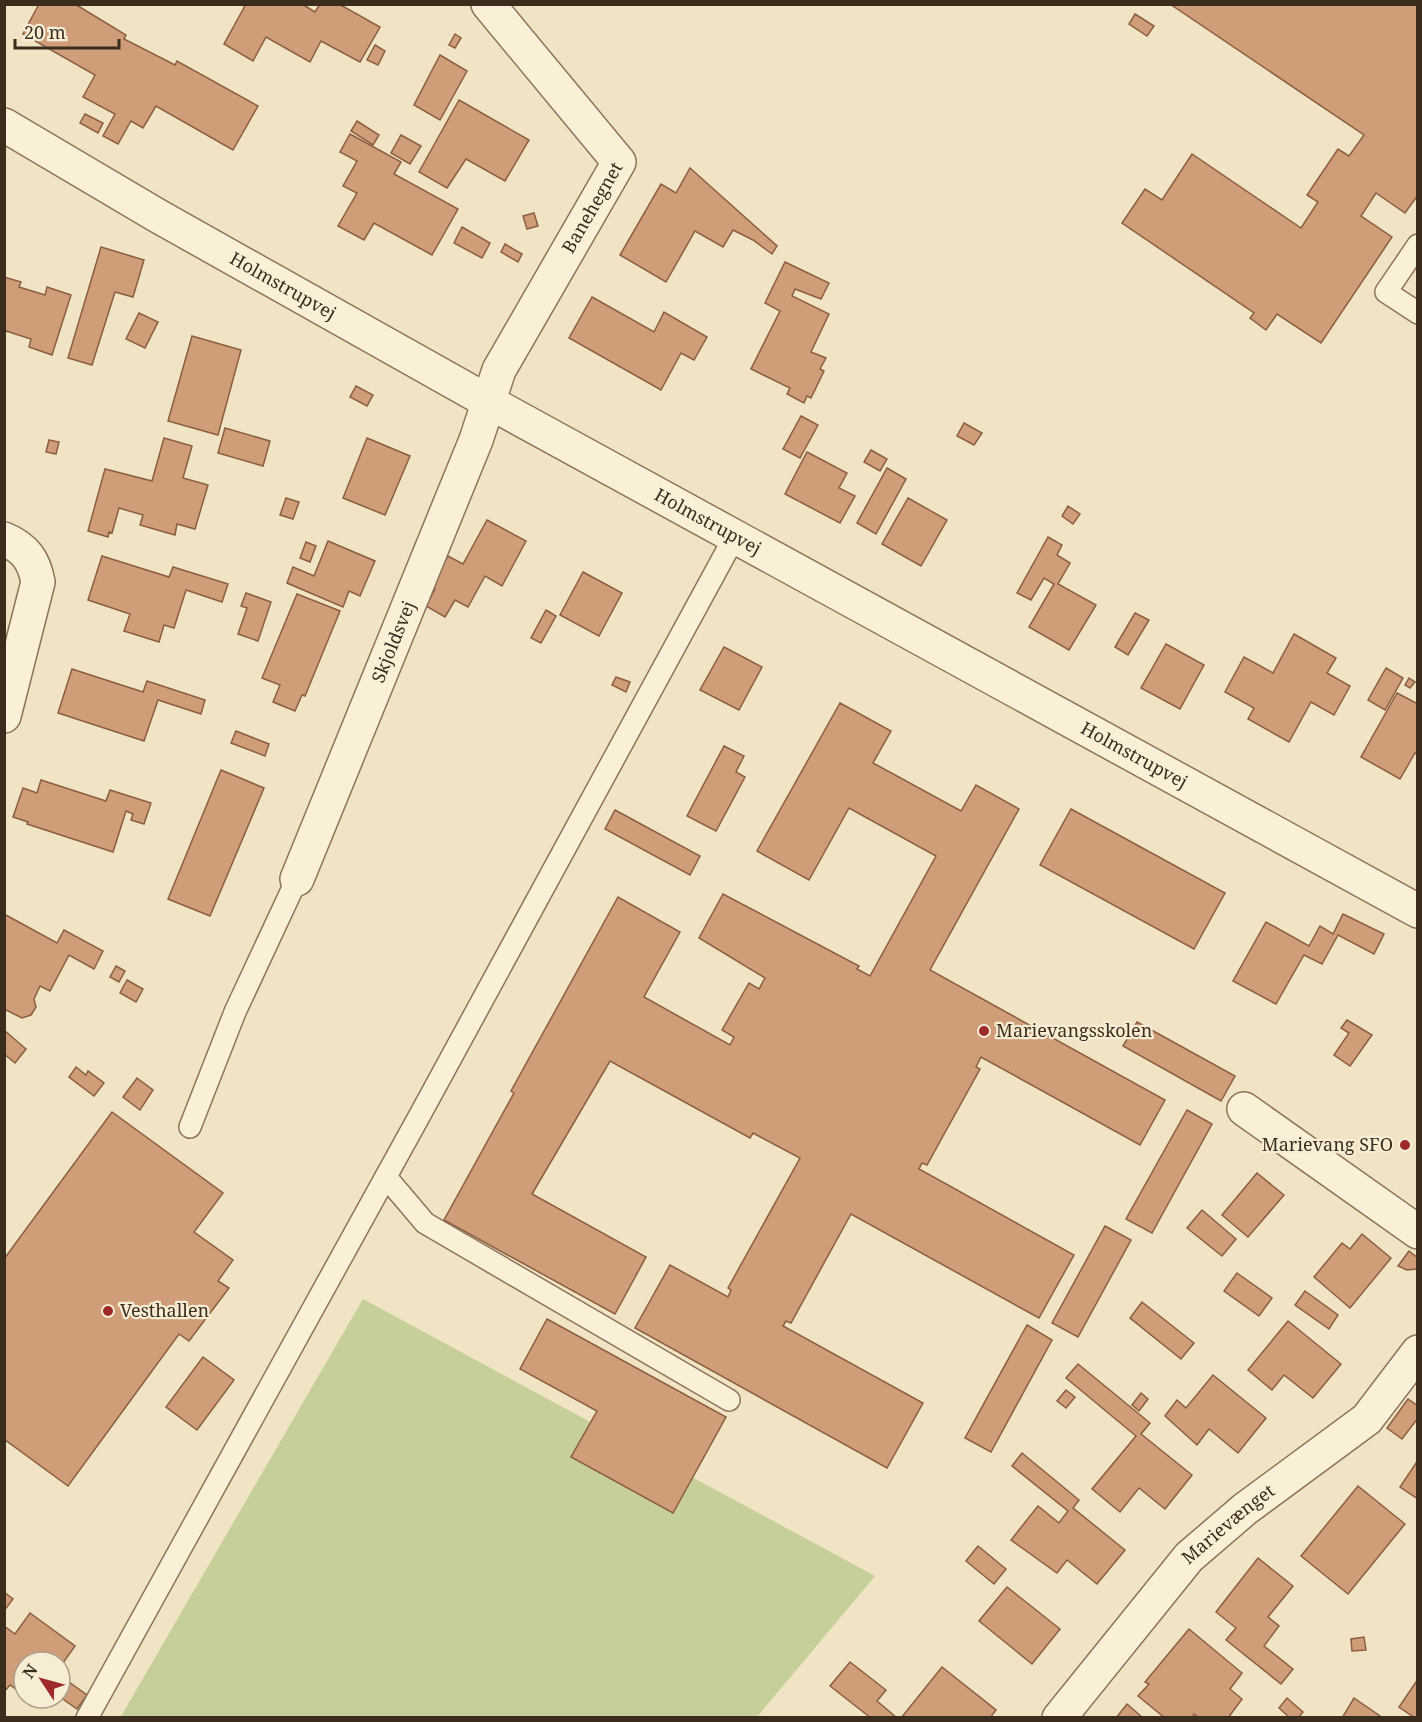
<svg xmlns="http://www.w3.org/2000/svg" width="1422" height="1722" font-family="'Noto Serif',serif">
<rect width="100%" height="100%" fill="#f0e4c4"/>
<polygon fill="#c7cf98" points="363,1299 875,1576 757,1717 120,1718"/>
<g fill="#cf9e79" stroke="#8b5e3f" stroke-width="1.5">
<polygon points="39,4 75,4 126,35 124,39 175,65 177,61 258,106 233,150 156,106 143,128 131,121 118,144 103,136 115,114 83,97 95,75 23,34"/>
<polygon points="246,4 302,4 315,12 320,4 339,4 380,27 360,62 321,41 310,62 266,37 253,61 224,44"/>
<polygon points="1170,4 1418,4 1418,195 1405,213 1376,193 1361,216 1392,237 1321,343 1277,314 1266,330 1250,318 1254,313 1122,223 1145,189 1162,200 1192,154 1301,228 1318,202 1307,195 1338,149 1349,156 1364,135"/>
<polygon points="1135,14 1154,26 1147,36 1129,24"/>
<polygon points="455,34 461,38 455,48 449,45"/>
<polygon points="375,45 385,51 378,65 367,60"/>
<polygon points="440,55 467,71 440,120 414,105"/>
<polygon points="459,100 529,140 505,181 466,159 447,188 419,172"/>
<polygon points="85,114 103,123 98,133 80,123"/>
<polygon points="357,121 379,135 373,145 351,131"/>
<polygon points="350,134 401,162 394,174 458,209 432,255 374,223 364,240 338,226 357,193 343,186 357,161 340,152"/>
<polygon points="401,135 421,146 410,164 391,153"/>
<polygon points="690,168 777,246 772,254 753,240 733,230 723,247 695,231 666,282 620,255 661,184 676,193"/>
<polygon points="534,213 538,226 527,229 523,216"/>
<polygon points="462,227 490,243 482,258 454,243"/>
<polygon points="505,244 522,254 518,262 501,252"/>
<polygon points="101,247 144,260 133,297 115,292 92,365 68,358"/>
<polygon points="785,262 829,283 821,299 795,289 792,296 829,314 811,352 826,358 820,369 824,371 811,398 807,396 804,403 787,394 790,388 751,369 780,311 765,303"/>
<polygon points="4,277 21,282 19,287 45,295 47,287 71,295 52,355 29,347 31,339 6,331 4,336"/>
<polygon points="592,297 654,332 664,312 707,337 694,360 681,353 661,390 569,338"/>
<polygon points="139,313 158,322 145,348 126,339"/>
<polygon points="192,336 241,350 218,435 168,421"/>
<polygon points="356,386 373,395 367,406 350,397"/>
<polygon points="801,416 818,425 800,458 783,449"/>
<polygon points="964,423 982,433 974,445 957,436"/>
<polygon points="225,428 270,441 263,466 218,453"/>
<polygon points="164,438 192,446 183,478 208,485 195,529 177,524 175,535 140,525 143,515 119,508 112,533 109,532 108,537 88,531 105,469 152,481"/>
<polygon points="367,438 410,456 385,515 343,498"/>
<polygon points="49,440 59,442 56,454 46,452"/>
<polygon points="871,450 887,459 880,471 864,462"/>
<polygon points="807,452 847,473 839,488 855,496 840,523 785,494"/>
<polygon points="887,468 906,479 876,534 857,523"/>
<polygon points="286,498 299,502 293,519 280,515"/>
<polygon points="908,498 947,520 921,566 882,544"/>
<polygon points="1068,506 1080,514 1073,524 1062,516"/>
<polygon points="487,520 526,541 502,586 485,576 468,607 455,600 445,617 426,606 435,589 431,587 448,556 463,564"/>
<polygon points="1048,537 1062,545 1057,555 1070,563 1058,584 1096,605 1069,650 1029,627 1054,584 1044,578 1031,600 1017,593"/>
<polygon points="328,541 375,561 360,596 349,591 343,607 287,583 293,567 314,576"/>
<polygon points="306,542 316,546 310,562 300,558"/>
<polygon points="102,556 169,577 173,567 228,584 222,602 186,590 174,628 164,625 159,642 124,631 130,614 88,600"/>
<polygon points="583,572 622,593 599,636 560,615"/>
<polygon points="246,593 271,602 258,641 238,634 247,608 241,606"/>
<polygon points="297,594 340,611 305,696 302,695 295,711 273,702 280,685 262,678"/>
<polygon points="546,610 556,616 541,643 531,638"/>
<polygon points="1135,613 1149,620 1128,655 1115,647"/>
<polygon points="1294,634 1336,658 1327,673 1350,686 1334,715 1311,702 1289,742 1248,719 1254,708 1225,692 1244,657 1273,673"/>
<polygon points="1166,644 1204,665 1180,709 1141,688"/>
<polygon points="724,647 762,667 739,710 700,690"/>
<polygon points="1386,668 1403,678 1385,710 1368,700"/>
<polygon points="72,669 143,692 147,681 205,700 201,714 158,700 144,741 58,713"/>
<polygon points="616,677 630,682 626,692 612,685"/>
<polygon points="1409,678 1415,682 1410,688 1405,685"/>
<polygon points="1397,693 1418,704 1418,755 1415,753 1400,779 1361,757"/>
<polygon points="840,703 891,731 873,763 961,811 976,785 1019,809 930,970 1165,1100 1140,1145 981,1057 976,1067 980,1069 927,1165 922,1163 919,1169 1074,1255 1039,1318 851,1214 791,1323 786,1321 783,1326 923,1403 887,1468 635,1328 670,1265 728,1297 731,1290 728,1288 800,1158 753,1133 750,1138 610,1061 532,1194 646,1257 615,1314 444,1220 514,1093 511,1091 618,897 680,932 644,997 730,1045 734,1037 722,1030 749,983 759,989 765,978 699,938 723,894 859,966 857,969 870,976 936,856 849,808 809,880 757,851"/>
<polygon points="236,731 269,744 265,756 231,743"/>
<polygon points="724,746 744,756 736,772 745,777 716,831 687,816"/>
<polygon points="221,770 264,788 210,916 168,899"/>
<polygon points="41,780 106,801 110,790 151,803 144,824 131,820 133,814 126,811 113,852 27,824 28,822 13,817 23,788 37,793"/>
<polygon points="1071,809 1225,893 1194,949 1040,865"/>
<polygon points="615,810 700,856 690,875 605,829"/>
<polygon points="4,914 57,943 64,930 103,951 94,969 69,955 50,991 40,986 34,999 36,1007 31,1015 22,1018 4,1009"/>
<polygon points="1343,914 1384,934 1374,954 1338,935 1322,964 1304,955 1276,1004 1233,981 1266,922 1309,946 1320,926 1333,934"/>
<polygon points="116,966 125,971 119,982 110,977"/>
<polygon points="127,980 143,989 136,1002 120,993"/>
<polygon points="1347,1020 1372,1035 1350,1066 1334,1055 1349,1033 1341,1028"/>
<polygon points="1137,1022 1235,1076 1221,1101 1123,1046"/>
<polygon points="4,1030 26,1049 15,1063 4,1054"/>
<polygon points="76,1067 86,1075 88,1071 104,1083 94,1096 69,1077"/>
<polygon points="137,1078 153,1090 140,1110 123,1097"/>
<polygon points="1187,1110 1212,1124 1152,1233 1126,1219"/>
<polygon points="112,1112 223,1193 194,1232 233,1260 218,1281 229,1288 189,1341 179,1334 68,1486 4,1439 4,1259"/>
<polygon points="1257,1173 1284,1195 1248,1237 1222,1215"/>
<polygon points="1202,1210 1236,1239 1222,1256 1187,1228"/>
<polygon points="1105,1226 1131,1240 1078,1337 1052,1323"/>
<polygon points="1362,1234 1391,1258 1350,1308 1314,1277 1342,1243 1350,1249"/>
<polygon points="1409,1251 1418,1258 1417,1269 1407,1270 1398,1266"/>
<polygon points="1237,1273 1272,1298 1259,1316 1224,1291"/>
<polygon points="1305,1291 1338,1315 1329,1329 1295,1305"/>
<polygon points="1142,1302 1194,1343 1181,1359 1130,1318"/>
<polygon points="547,1319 726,1417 673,1513 571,1457 597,1411 520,1369"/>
<polygon points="1288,1321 1341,1364 1313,1398 1284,1375 1272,1390 1248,1370"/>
<polygon points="1027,1325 1052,1340 991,1452 965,1438"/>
<polygon points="203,1357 234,1380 197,1430 166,1407"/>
<polygon points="1078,1364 1150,1423 1141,1434 1192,1475 1165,1509 1139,1488 1120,1512 1092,1489 1136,1436 1066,1378"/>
<polygon points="1213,1375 1266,1418 1238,1453 1209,1429 1197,1445 1165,1416 1177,1400 1186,1408"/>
<polygon points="1066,1390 1075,1397 1066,1408 1057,1401"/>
<polygon points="1141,1393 1148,1399 1139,1411 1132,1405"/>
<polygon points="1408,1399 1418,1406 1418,1418 1402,1439 1387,1428"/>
<polygon points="1022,1453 1079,1500 1073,1508 1125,1550 1097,1584 1067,1560 1057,1573 1011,1540 1038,1506 1059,1523 1068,1511 1012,1466"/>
<polygon points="1416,1463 1418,1464 1418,1499 1400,1487"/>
<polygon points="1358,1486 1405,1524 1348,1594 1301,1556"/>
<polygon points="978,1546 1006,1569 994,1584 966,1561"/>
<polygon points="1258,1558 1293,1586 1268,1617 1279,1626 1264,1646 1293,1669 1281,1684 1226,1640 1236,1628 1216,1612"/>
<polygon points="1007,1587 1060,1629 1032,1664 979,1621"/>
<polygon points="4,1592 13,1599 4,1611"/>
<polygon points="30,1613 75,1646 60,1667 63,1669 60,1673 60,1662 24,1662 24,1695 10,1685 4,1692 4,1626 15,1634"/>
<polygon points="1189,1629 1242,1673 1230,1689 1242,1699 1228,1718 1199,1718 1194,1714 1192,1718 1165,1718 1138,1696 1149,1684 1145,1682"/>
<polygon points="1364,1637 1366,1650 1352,1651 1351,1639"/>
<polygon points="850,1662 886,1690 877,1701 897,1718 871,1718 830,1686"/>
<polygon points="942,1667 996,1710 990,1718 901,1718"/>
<polygon points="1418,1679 1418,1718 1415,1718 1399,1707"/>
<polygon points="69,1682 87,1695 77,1709 60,1697"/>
<polygon points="28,1698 42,1698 37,1705"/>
<polygon points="1287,1698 1303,1712 1298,1718 1290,1718 1279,1708"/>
<polygon points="1354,1698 1383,1718 1342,1718"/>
<polygon points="1127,1704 1143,1718 1116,1718"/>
</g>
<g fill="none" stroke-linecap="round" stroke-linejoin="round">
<g stroke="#8b755a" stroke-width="24">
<g id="service">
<polyline points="1418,245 1386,292 1418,313"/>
<polyline points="190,1127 235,1012 297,879"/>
<polyline points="386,1177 425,1223 729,1400"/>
<polyline points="87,1718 421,1113 735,536"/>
</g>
</g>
<g stroke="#8b755a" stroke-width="36">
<g id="minor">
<path d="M 4,539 C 25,548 34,560 38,582 L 4,716"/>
<path id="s1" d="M 297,879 L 476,440 L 499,370 L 619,162 L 488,4"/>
<polyline points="1244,1109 1418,1232"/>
<path id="s2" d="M 1059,1718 L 1189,1557 L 1245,1509 L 1367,1419 L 1418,1352"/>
</g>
</g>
<g stroke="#8b755a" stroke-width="36">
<g id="tertiary">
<path id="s3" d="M 4,125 L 158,216 L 489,402 L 1418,911"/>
</g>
</g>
<use href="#service" stroke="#faf0d8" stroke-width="21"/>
<use href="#minor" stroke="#faf0d8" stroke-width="33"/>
<use href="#tertiary" stroke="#faf0d8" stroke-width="33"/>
</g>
<g fill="#9d2928" stroke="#f7edd4" stroke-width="2">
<circle cx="984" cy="1031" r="6"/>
<circle cx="1405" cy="1145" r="6"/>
<circle cx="108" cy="1311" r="6"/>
</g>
<g text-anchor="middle" stroke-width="4.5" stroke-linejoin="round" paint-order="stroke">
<g font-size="18" fill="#3b2d1e" stroke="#f7edd4">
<text dy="6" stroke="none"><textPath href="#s1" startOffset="735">Banehegnet</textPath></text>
<text dy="6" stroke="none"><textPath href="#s3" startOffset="322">Holmstrupvej</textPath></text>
<text dy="6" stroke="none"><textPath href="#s3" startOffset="808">Holmstrupvej</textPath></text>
<text dy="6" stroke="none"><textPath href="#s1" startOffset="256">Skjoldsvej</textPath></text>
<text dy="6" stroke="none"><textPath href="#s3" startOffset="1294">Holmstrupvej</textPath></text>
<text dy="6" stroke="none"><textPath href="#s2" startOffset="258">Marievænget</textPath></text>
</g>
<g font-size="18" fill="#3b2d1e" stroke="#f7edd4" text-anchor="start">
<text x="996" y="1037">Marievangsskolen</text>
<text x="1393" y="1151" text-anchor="end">Marievang SFO</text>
<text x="120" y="1317">Vesthallen</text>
</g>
</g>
<rect width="1422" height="1722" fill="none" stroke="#3b2d1e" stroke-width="12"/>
<g transform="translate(42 1680) rotate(306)"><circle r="28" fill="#f7edd4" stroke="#aca08b" stroke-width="1.5"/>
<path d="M0-4.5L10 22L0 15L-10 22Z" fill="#9d2928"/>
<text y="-9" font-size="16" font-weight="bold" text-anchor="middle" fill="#3b2d1e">N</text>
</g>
<path d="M15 39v9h104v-9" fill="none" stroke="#3b2d1e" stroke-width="3"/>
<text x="24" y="39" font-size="18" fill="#3b2d1e" stroke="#f7edd4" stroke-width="4.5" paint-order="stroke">20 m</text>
</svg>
